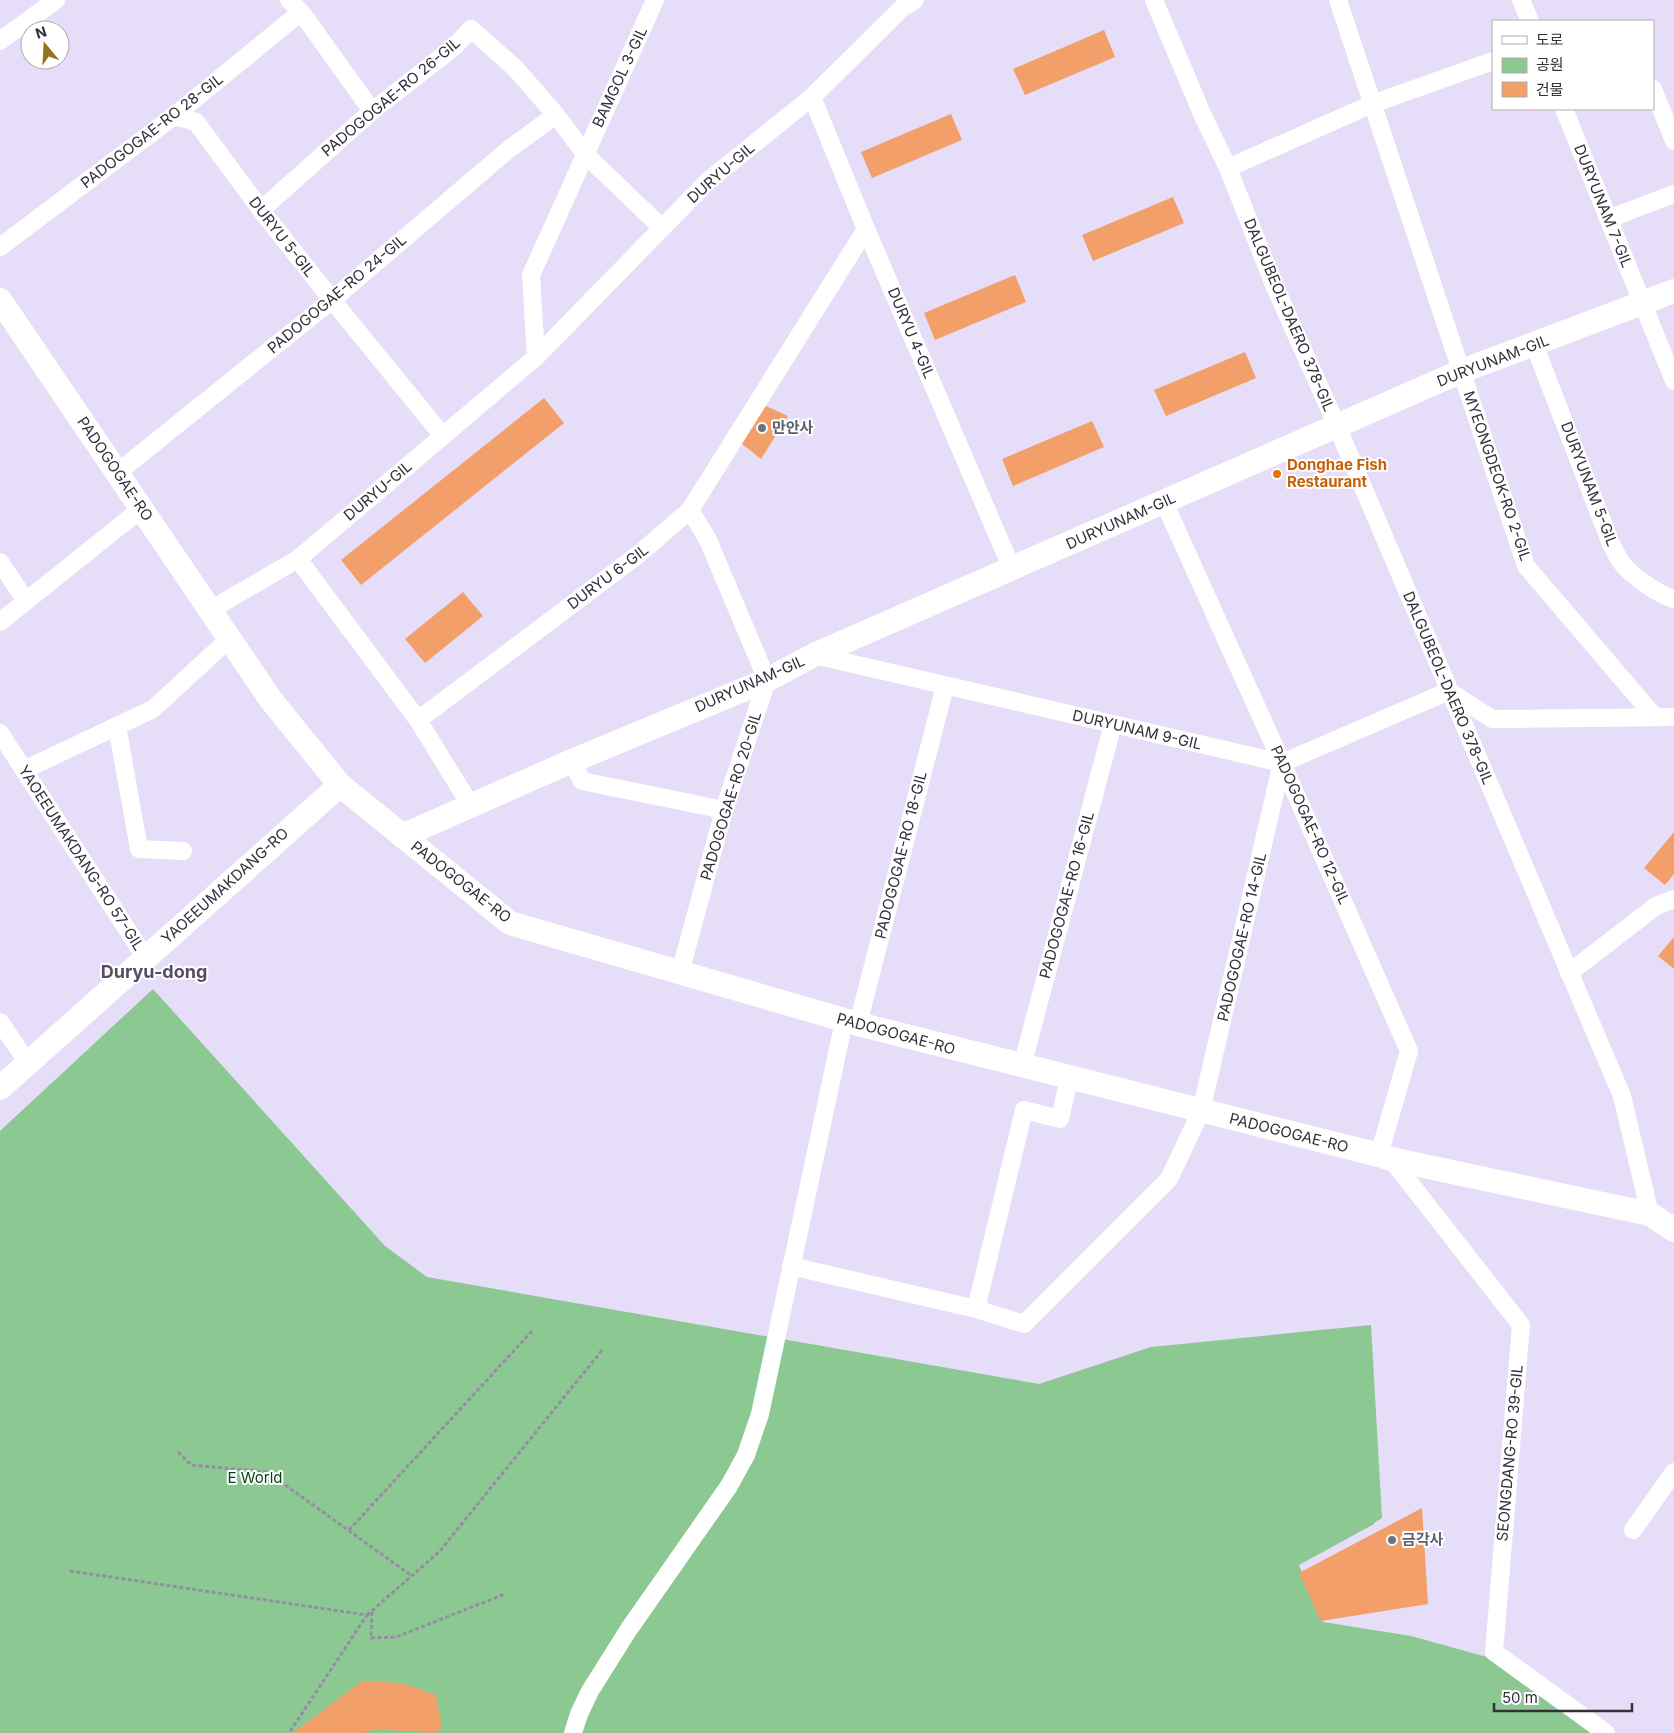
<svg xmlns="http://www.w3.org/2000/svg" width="1674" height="1733" font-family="Inter,'Noto Sans KR',sans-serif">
<rect width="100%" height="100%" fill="#e6ddf8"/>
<polygon fill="#8cc992" points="153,989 385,1246 427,1277 1039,1384 1151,1347 1371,1325 1382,1518 1374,1523 1374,1524 1299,1565 1323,1622 1411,1636 1487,1657 1592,1733 0,1733 0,1131"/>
<g fill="#f29f69">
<polygon points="1104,30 1115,57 1025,95 1013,69"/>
<polygon points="951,114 962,140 872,178 861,152"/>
<polygon points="1173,197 1184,223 1093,261 1082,235"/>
<polygon points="1015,275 1026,302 935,340 924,313"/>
<polygon points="1245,352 1256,378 1166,416 1154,390"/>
<polygon points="544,398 564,423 361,585 341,560"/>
<polygon points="757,402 788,416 761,459 737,440"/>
<polygon points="1092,421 1104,447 1013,486 1002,459"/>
<polygon points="463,592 483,616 425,663 405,639"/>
<polygon points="1674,832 1674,874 1665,885 1644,868"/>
<polygon points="1674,937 1674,969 1658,956"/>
<polygon points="1422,1508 1428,1604 1321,1621 1299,1573"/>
<polygon points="362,1681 402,1683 436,1695 442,1728 434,1733 377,1729 364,1733 293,1733"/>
</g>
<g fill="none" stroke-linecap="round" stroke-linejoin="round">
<g stroke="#948ea1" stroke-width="3" stroke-dasharray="4 2.5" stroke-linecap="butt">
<polyline points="178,1452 191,1465 267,1472 412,1576"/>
<polyline points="349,1530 532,1331"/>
<polyline points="70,1571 367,1615 289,1733"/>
<polyline points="372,1612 371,1638 396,1637 505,1594"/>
<polyline points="367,1615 439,1552 603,1349"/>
</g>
<g stroke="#fff" stroke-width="18">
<polyline points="289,0 301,12 372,111"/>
<polyline points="1154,0 1203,116 1228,168 1274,285 1337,426 1622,1096 1650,1214"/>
<polyline points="1338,0 1526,566 1654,716"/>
<polyline points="1521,0 1530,21"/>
<polyline points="0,41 56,0"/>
<polyline points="1653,89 1674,141"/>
<polyline points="812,97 866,229 1012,569"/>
<polyline points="1564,109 1674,381"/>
<polyline points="174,116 196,122 261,210 332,300 443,436"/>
<polyline points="1228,168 1372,104 1493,61"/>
<polyline points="261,210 372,111 453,48 471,29 515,68 556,115 585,154 662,228"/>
<polyline points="1608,219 1674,194"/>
<polyline points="0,247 174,116 301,12"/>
<path d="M 1534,344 L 1611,544 C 1615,550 1617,557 1621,562 C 1630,575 1659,595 1674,599"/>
<polyline points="536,357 531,275 655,0"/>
<polyline points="117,473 332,300 509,149 556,115"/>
<polyline points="1164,502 1282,763 1409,1051 1379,1155"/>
<polyline points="298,559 418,720 639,554 690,510 866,229"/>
<polyline points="0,562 26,601"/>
<polyline points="210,610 298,559 536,357 708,181 812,97 902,8 915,0"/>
<polyline points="0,622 141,509"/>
<polyline points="814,655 1282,763 1449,691"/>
<polyline points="1449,691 1492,719 1674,717"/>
<polyline points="418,720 471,806"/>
<polyline points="117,726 139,849 183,851"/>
<polyline points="0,733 145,957"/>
<polyline points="572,761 582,781 724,810"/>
<polyline points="24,770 153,709 229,639"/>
<polyline points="680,973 724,810 767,680 708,540 690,510"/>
<polyline points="1569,973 1656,906 1674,899"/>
<polyline points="0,1022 28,1063"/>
<polyline points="858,1024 945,686"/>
<polyline points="1022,1066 1113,724"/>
<polyline points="1391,1159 1521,1325 1494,1652 1606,1733"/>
<polyline points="791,1266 976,1309 1024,1110 1060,1119 1069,1078"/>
<polyline points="976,1309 1024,1324 1169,1179 1201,1111 1282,763"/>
<polyline points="1633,1530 1674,1472"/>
<polyline points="573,1733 579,1714 590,1691 629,1629 729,1486 746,1455 760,1414 844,1021"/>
</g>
<g stroke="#fff" stroke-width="24">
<polyline points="0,300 271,700 340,785 510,923 858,1024 1379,1155 1391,1159 1650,1214 1674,1230"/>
<polyline points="402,836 572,761 767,680 814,655 1462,371 1674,291"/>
<polyline points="0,1088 340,785"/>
</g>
</g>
<g fill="#6b7280" stroke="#fff" stroke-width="2">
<circle cx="762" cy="428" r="5"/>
<circle cx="1392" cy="1540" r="5"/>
</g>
<circle fill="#e8710a" stroke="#fff" stroke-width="2" cx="1277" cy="474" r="5"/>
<g text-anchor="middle" stroke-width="4" stroke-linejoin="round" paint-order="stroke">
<g font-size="15" fill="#33303a" stroke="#fff">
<text transform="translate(620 77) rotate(-65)" y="5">BAMGOL 3-GIL</text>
<text transform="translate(391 97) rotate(-40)" y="5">PADOGOGAE-RO 26-GIL</text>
<text transform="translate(152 131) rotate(-38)" y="5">PADOGOGAE-RO 28-GIL</text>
<text transform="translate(721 173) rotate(-41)" y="5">DURYU-GIL</text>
<text transform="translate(1603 206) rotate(68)" y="5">DURYUNAM 7-GIL</text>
<text transform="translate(282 237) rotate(52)" y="5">DURYU 5-GIL</text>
<text transform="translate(337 294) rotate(-40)" y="5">PADOGOGAE-RO 24-GIL</text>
<text transform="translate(1289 315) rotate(67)" y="5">DALGUBEOL-DAERO 378-GIL</text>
<text transform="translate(911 333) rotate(67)" y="5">DURYU 4-GIL</text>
<text transform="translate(1493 361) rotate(-21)" y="5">DURYUNAM-GIL</text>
<text transform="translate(115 469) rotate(56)" y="5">PADOGOGAE-RO</text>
<text transform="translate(1497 476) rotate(71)" y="5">MYEONGDEOK-RO 2-GIL</text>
<text transform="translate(1589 484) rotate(69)" y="5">DURYUNAM 5-GIL</text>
<text transform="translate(378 491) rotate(-40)" y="5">DURYU-GIL</text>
<text transform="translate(1121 521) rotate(-24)" y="5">DURYUNAM-GIL</text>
<text transform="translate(608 577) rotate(-37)" y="5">DURYU 6-GIL</text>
<text transform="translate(750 684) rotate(-24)" y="5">DURYUNAM-GIL</text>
<text transform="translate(1448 688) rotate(67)" y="5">DALGUBEOL-DAERO 378-GIL</text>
<text transform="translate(1137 730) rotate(13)" y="5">DURYUNAM 9-GIL</text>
<text transform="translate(731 796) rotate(-73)" y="5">PADOGOGAE-RO 20-GIL</text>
<text transform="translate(1310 825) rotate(66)" y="5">PADOGOGAE-RO 12-GIL</text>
<text transform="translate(901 855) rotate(-76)" y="5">PADOGOGAE-RO 18-GIL</text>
<text transform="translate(81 858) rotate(57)" y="5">YAOEEUMAKDANG-RO 57-GIL</text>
<text transform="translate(461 882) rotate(38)" y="5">PADOGOGAE-RO</text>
<text transform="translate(225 886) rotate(-42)" y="5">YAOEEUMAKDANG-RO</text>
<text transform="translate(1067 895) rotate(-75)" y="5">PADOGOGAE-RO 16-GIL</text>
<text transform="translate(1242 937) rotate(-77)" y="5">PADOGOGAE-RO 14-GIL</text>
<text transform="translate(896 1034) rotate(15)" y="5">PADOGOGAE-RO</text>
<text transform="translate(1289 1133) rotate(14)" y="5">PADOGOGAE-RO</text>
<text transform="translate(1510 1453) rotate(-85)" y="5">SEONGDANG-RO 39-GIL</text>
</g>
<g font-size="15" font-weight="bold" fill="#5b616d" stroke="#fff" text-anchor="start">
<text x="772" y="433">만안사</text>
<text x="1402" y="1545">금각사</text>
</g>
<g font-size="15" font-weight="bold" fill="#c56008" stroke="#fff" text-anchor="start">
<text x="1287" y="470">Donghae Fish<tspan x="1287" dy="17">Restaurant</tspan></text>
</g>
<g font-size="15" fill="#094217" stroke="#fff">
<text x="255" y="1483">E World</text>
</g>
<g font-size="18" font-weight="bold" fill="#554d63" stroke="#fff">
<text x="154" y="978">Duryu-dong</text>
</g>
</g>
<rect x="1492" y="20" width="162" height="90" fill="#ffffff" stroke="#adacb0"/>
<rect x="1502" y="36" width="25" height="8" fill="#ffffff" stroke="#adacb0"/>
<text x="1536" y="45" font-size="15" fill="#33303a">도로</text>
<rect x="1502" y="58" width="25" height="15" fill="#8cc992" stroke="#adacb0"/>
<text x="1536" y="70" font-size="15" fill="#33303a">공원</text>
<rect x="1502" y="82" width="25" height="15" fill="#f29f69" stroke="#adacb0"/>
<text x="1536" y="95" font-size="15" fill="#33303a">건물</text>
<g transform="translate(45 45) rotate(342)"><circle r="24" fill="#ffffff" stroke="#adacb0"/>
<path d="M0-4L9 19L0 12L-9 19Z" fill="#98731d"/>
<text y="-8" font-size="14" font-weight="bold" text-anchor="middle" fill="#33303a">N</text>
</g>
<path d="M1494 1703v8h138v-8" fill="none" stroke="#33303a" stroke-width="2.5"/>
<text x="1502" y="1703" font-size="15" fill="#33303a" stroke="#ffffff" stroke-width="4" paint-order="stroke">50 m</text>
</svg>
